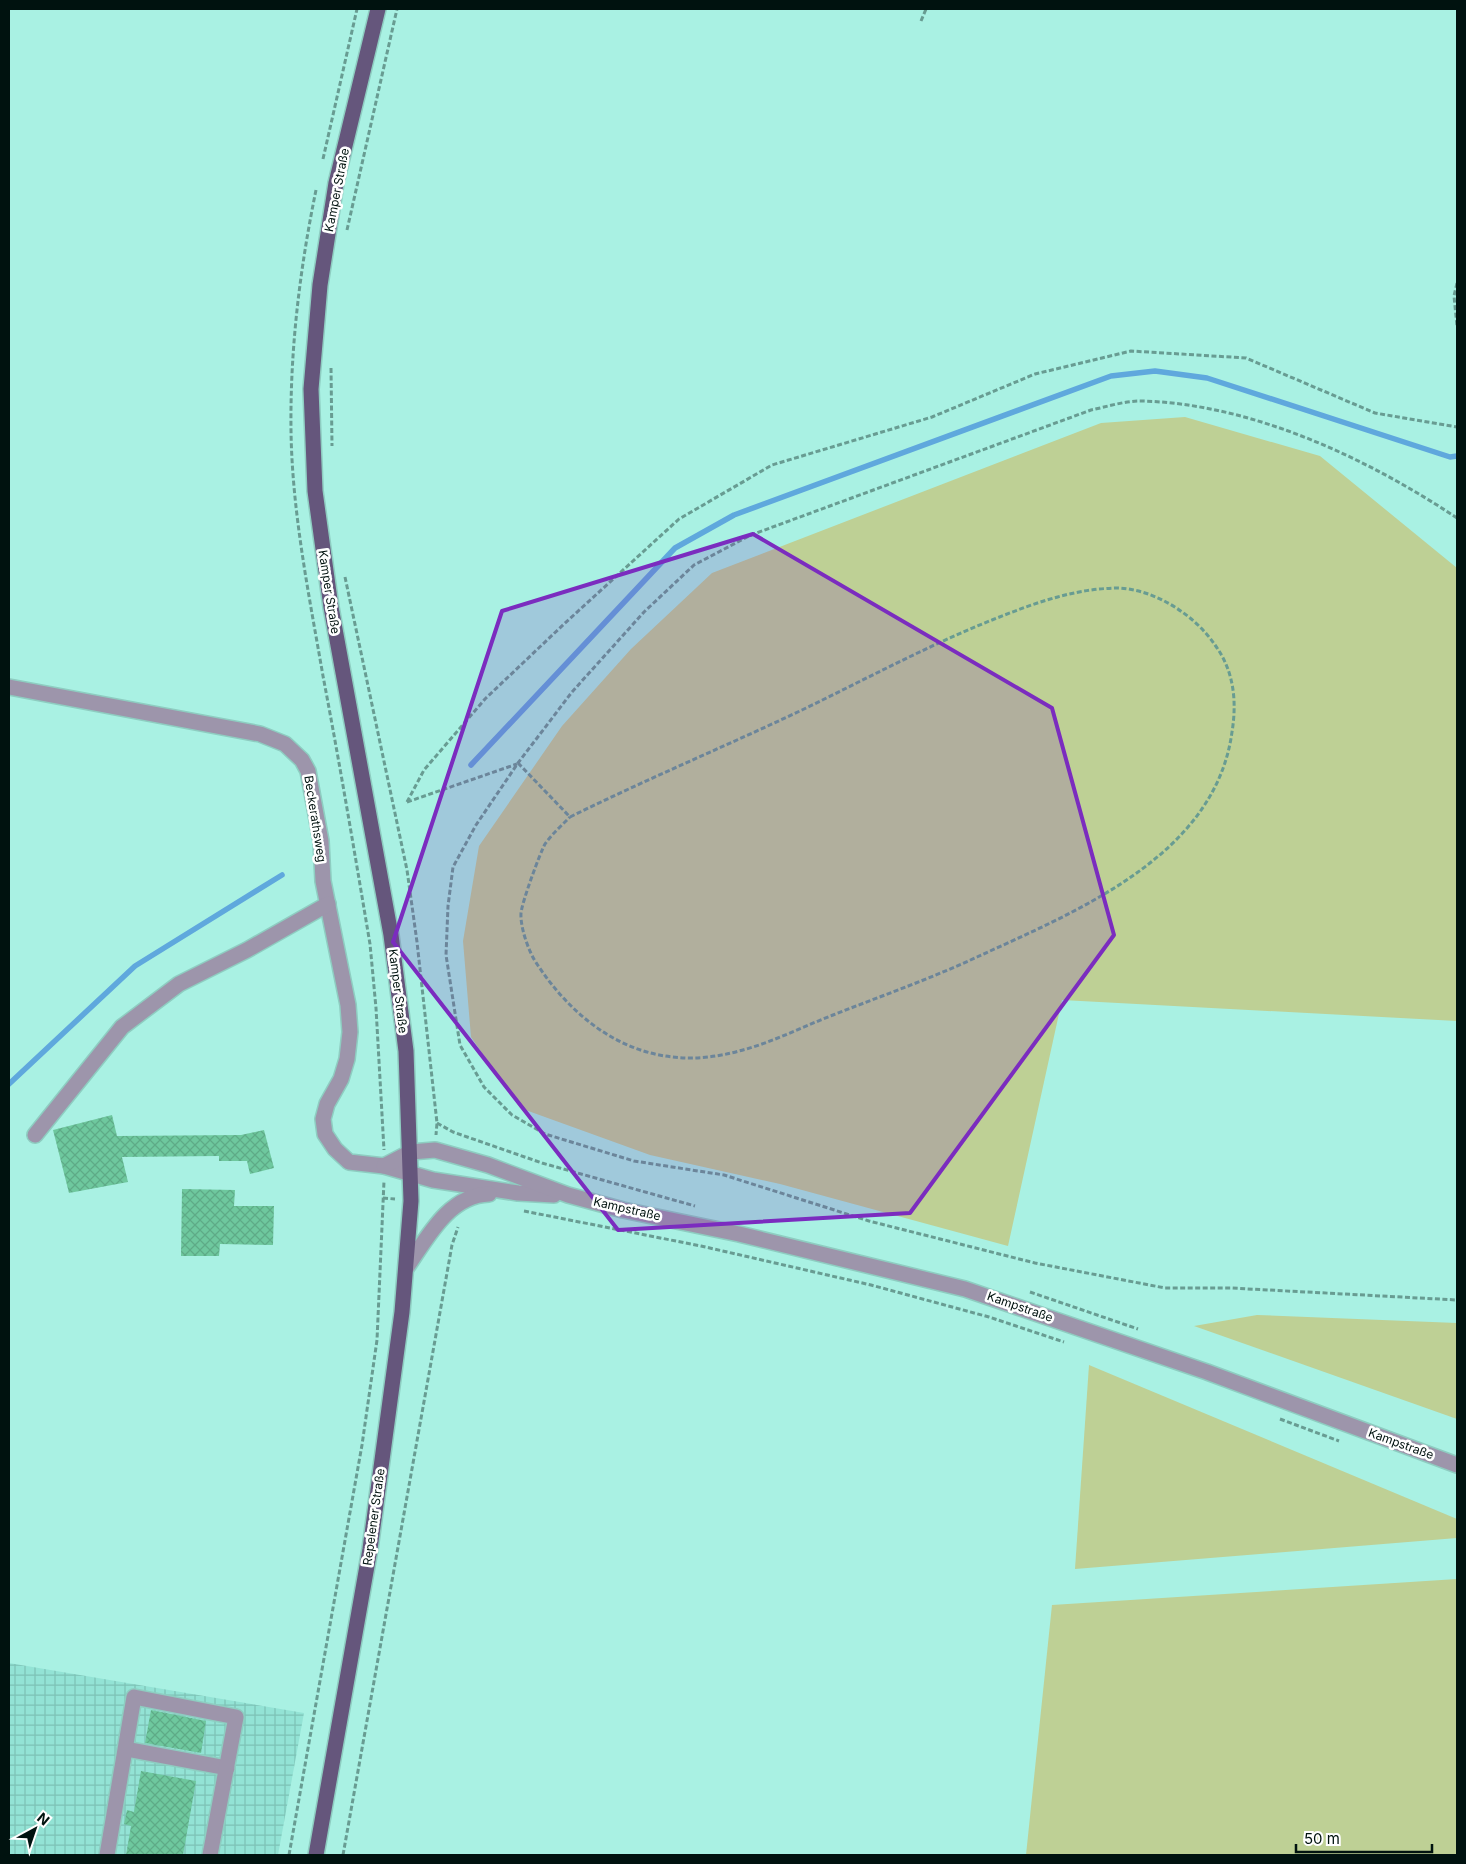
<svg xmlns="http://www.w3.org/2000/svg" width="1466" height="1864" font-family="Inter,sans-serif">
<defs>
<pattern id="industrial-grid" width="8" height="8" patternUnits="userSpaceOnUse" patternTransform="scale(1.25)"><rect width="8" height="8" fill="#93e3d5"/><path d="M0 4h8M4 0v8" fill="none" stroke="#7dc2b6"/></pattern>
<pattern id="building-cross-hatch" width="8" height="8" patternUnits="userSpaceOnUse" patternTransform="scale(1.25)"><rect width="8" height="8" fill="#6ec89e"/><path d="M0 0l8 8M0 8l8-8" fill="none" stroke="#5eab87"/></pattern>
</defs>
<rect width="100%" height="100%" fill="#a9f1e3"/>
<polygon fill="url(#industrial-grid)" points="9,1663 304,1713 278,1855 9,1855"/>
<g fill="#bed095">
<polygon points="1185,417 1320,456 1457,568 1457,1021 1062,1000 1008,1246 780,1184 650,1155 520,1108 471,1037 463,941 479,846 562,726 631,649 712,573 1101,423"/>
<polygon points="1257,1315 1457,1323 1457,1419 1194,1326"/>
<polygon points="1089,1365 1457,1519 1457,1538 1075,1569"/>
<polygon points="1457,1579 1457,1855 1026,1855 1052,1605"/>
</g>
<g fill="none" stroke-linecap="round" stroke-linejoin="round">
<g stroke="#5fa8dd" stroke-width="5.5">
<polyline points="471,765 675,548 734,515 1111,376 1155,371 1207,378 1450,457 1457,456"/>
<polyline points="9,1084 135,966 282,875"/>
</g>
</g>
<g fill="url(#building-cross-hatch)">
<polygon points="112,1115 117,1136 241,1135 264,1130 274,1168 250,1174 247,1161 219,1161 219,1156 122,1157 128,1182 69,1193 53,1130"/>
<polygon points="182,1189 235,1190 234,1206 274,1206 273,1245 220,1244 219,1256 181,1256"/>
<polygon points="151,1710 206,1721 201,1753 145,1743"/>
<polygon points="141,1771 196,1781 183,1855 126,1855 131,1826 124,1824 127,1810 134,1812"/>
</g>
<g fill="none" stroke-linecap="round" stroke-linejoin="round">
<g stroke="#8ecdc1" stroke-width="18">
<g id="minor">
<polyline points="9,687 260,734 285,744 302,760 308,771 321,841 323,881 348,1005 350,1032 347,1059 341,1079 327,1104 323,1119 325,1134 335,1149 349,1162 384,1166 433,1180 518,1193 554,1195"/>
<polyline points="35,1135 122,1027 179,984 247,950 328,904"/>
<polyline points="384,1166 411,1152 435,1150 488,1165 568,1195 623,1210 739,1234 965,1289 1207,1372 1457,1465"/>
<path d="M 407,1267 C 427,1238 449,1195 489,1194"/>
<polyline points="126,1749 227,1768"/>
<polyline points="107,1855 134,1697 236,1717 210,1855"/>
</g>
</g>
<g stroke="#8ecdc1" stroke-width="18">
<polyline id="major" points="316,1855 370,1549 402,1312 411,1201 406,1051 391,935 331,607 315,491 311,389 320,285 336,183 378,9"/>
</g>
<g stroke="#689c92" stroke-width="3" stroke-dasharray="5 2.5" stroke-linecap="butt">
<polyline points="921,21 926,9"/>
<polyline points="323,159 357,9"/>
<path d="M 316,190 C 300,268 290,349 291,430 C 292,512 309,595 323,676 C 340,765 355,855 370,944 L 376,1008 L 384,1150"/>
<polyline points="347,230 397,9"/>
<polyline points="1457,283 1454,296 1457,326"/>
<polyline points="331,368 332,446"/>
<path d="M 1457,518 C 1367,458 1250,403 1140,401 C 1124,401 1106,407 1091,410 L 751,535 L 694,565 L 644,612 L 572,692 L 518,763 L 476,825 L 453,867 L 448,906 L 446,955 L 460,1045 L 484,1087 L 512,1115 L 545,1134 L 634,1161 L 724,1175 L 869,1221 L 1035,1263 L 1165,1288 L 1231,1288 L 1457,1300"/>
<polyline points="345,577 407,870 417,942 437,1123 436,1135"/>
<path d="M 518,763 L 570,817 C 647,779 726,746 802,710 C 866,679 927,646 992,620 C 1032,604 1072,589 1116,588 C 1153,588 1195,615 1215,645 C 1234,671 1237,701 1232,732 C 1215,856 1077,911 977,957 C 930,979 881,996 833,1015 C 802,1027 771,1043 739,1051 C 653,1075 584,1035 537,964 C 529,953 520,927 521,913 C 522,902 540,853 545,844 C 552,834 562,825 570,817"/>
<polyline points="407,802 424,770 485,699 564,624 679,519 772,465 932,417 1035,374 1131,351 1246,358 1375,413 1457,427"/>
<polyline points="407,802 517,764"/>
<polyline points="437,1123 453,1132 542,1163 695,1206"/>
<polyline points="383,1198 395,1199"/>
<polyline points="524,1211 701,1246 871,1285 989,1317 1064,1342"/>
<polyline points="1030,1292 1138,1329"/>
<polyline points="1280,1419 1339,1441"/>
<polyline points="289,1855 362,1445 377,1340 384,1181"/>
<polyline points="343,1855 452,1245 458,1227"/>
</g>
<use href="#minor" stroke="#9d95ab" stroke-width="15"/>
<use href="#major" stroke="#65567c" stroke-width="15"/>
</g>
<path fill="#7b2cbf" fill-opacity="0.2" stroke="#7b2cbf" stroke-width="4" stroke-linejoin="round" d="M 753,534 L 1052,708 L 1114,935 L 910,1213 L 618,1230 L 393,942 L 502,611 Z"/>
<g text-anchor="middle" stroke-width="5" stroke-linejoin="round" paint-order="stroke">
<g font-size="12" fill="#00120f" stroke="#fff">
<text transform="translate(337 190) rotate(-79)" y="4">Kamper Straße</text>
<text transform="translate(329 592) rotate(81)" y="4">Kamper Straße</text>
<text transform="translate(315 819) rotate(81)" y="4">Beckerathsweg</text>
<text transform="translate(398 991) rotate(83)" y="4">Kamper Straße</text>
<text transform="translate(627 1209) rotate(13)" y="4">Kampstraße</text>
<text transform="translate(1020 1307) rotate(19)" y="4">Kampstraße</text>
<text transform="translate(1401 1444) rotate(20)" y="4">Kampstraße</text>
<text transform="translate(374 1517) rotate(-82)" y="4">Repelener Straße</text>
</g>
</g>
<rect width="1466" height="1864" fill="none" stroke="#00120f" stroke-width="20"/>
<g transform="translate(35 1829) rotate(40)" stroke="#ffffff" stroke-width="4" paint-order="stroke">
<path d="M0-4L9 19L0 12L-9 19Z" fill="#00120f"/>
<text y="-8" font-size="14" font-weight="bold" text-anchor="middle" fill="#00120f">N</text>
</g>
<path d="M1296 1844v8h136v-8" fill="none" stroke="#00120f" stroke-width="2.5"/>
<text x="1304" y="1844" font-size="15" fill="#00120f" stroke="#ffffff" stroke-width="4" paint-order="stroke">50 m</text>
</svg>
